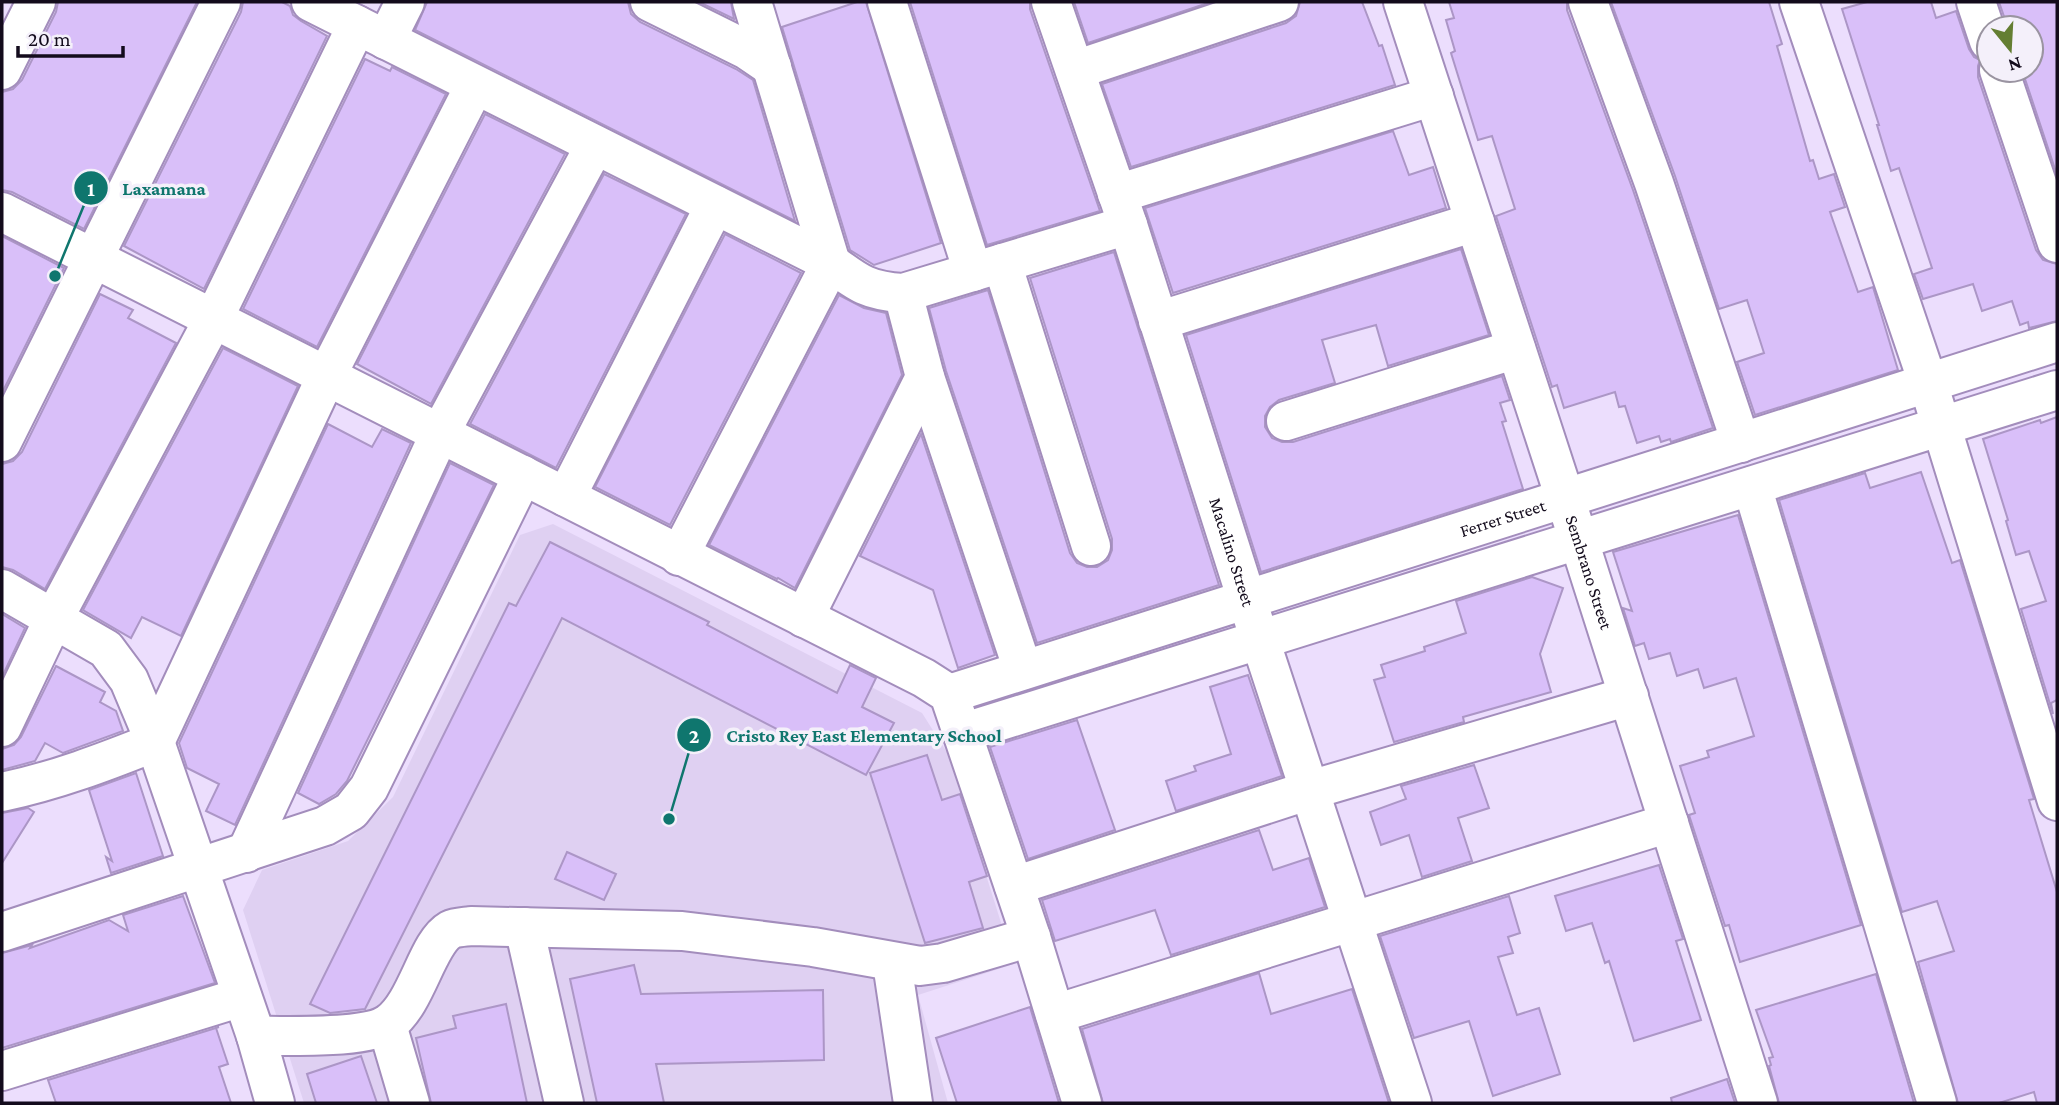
<svg xmlns="http://www.w3.org/2000/svg" width="2059" height="1105" font-family="'Crimson Pro',serif">
<rect width="100%" height="100%" fill="#ecdefd"/>
<polygon fill="#dfd0f2" points="553,524 922,713 948,754 1014,964 918,995 948,1103 304,1103 243,910 262,870 348,841 393,797 520,535"/>
<g fill="#d9bff9" stroke="#ac96c6" stroke-width="2">
<polygon points="58,2 197,2 84,229 12,192 2,190 2,92 13,89 22,80 56,12"/>
<polygon points="243,2 282,2 290,6 293,15 301,21 327,36 204,289 124,246 241,12"/>
<polygon points="427,2 628,2 631,14 640,22 736,69 753,80 795,221 415,30"/>
<polygon points="699,2 731,2 734,19"/>
<polygon points="857,2 866,2 941,243 874,265 850,250 782,27"/>
<polygon points="910,2 1030,2 1030,9 1100,211 987,245"/>
<polygon points="1074,2 1211,2 1088,43"/>
<polygon points="1300,2 1362,2 1379,46 1382,45 1395,85 1131,167 1102,84 1286,23 1296,16"/>
<polygon points="1449,2 1567,2 1567,10 1633,190 1713,428 1671,442 1670,439 1661,442 1659,436 1637,443 1625,406 1619,407 1615,392 1564,408 1557,385 1552,387 1496,216 1515,209 1492,136 1478,140 1451,53 1455,51 1446,20 1454,18"/>
<polygon points="1611,2 1769,2 1782,44 1777,46 1810,161 1813,160 1819,179 1834,174 1845,207 1830,212 1858,292 1873,287 1898,370 1755,415 1737,362 1764,353 1747,300 1719,309 1675,176"/>
<polygon points="1867,2 1931,2 1936,18 1956,11 1969,49 1974,57 1980,60 1978,66 1978,77 2036,250 2043,260 2057,264 2057,321 2029,328 2028,322 2020,325 2012,301 1982,311 1973,284 1923,299 1914,274 1932,268 1899,168 1891,171 1877,125 1879,125 1842,9"/>
<polygon points="1999,2 2057,2 2057,175 2022,70 2031,70 2031,28 2008,28"/>
<polygon points="365,59 390,71 392,67 446,94 317,347 243,309"/>
<polygon points="485,114 565,154 431,404 357,364"/>
<polygon points="1393,131 1409,175 1433,167 1446,208 1173,293 1145,208"/>
<polygon points="604,174 686,214 556,468 470,424"/>
<polygon points="725,234 801,273 670,525 595,487"/>
<polygon points="2,236 64,268 2,393"/>
<polygon points="1461,249 1489,335 1388,366 1376,325 1322,340 1335,383 1279,400 1270,407 1265,416 1265,427 1272,438 1282,442 1293,442 1502,376 1510,400 1500,403 1506,421 1502,422 1523,489 1261,572 1186,335"/>
<polygon points="1114,252 1219,585 1037,643 946,371 929,308 988,290 1070,553 1077,563 1087,567 1097,567 1108,560 1112,550 1112,539 1030,278"/>
<polygon points="100,294 133,310 128,318 176,343 45,589 13,570 2,567 2,464 13,461 22,452"/>
<polygon points="839,295 864,308 886,313 902,375 795,588 778,578 777,579 709,545"/>
<polygon points="223,348 298,386 181,636 142,617 131,638 83,610"/>
<polygon points="2057,417 2057,700 2051,703 2053,714 2021,609 2046,601 2029,551 2016,555 2006,521 2008,520 1983,439 2040,420 2041,423"/>
<polygon points="328,424 372,447 382,429 411,443 235,825 206,811 219,784 187,768 179,743"/>
<polygon points="921,434 995,655 958,668 933,590 860,556"/>
<polygon points="450,463 494,485 347,781 336,794 319,804 298,793"/>
<polygon points="1921,472 1952,563 1960,560 2034,799 2029,800 2057,892 2057,1103 2037,1103 2034,1092 1999,1103 1958,1103 1918,962 1954,951 1937,901 1902,912 1779,500 1865,473 1870,488"/>
<polygon points="1738,515 1861,925 1740,962 1729,925 1725,926 1689,815 1695,813 1680,766 1709,757 1707,751 1754,736 1736,678 1704,688 1698,669 1677,676 1670,653 1649,659 1644,643 1635,646 1623,608 1632,611 1613,552"/>
<polygon points="550,542 709,622 707,625 837,693 850,665 876,678 862,707 894,723 866,775 562,618 365,1009 330,1013 310,1004 509,603 516,606"/>
<polygon points="1532,577 1563,588 1540,654 1551,692 1463,717 1464,722 1394,742 1374,680 1385,677 1381,665 1425,651 1424,647 1466,633 1456,601"/>
<polygon points="2,614 25,628 2,677"/>
<polygon points="56,666 105,692 100,702 116,711 123,731 63,753 45,743 35,761 2,770 2,749 14,745 21,737"/>
<polygon points="1248,675 1282,776 1176,811 1166,781 1196,771 1194,766 1231,754 1210,687"/>
<polygon points="1077,720 1115,830 1028,859 990,747"/>
<polygon points="927,755 942,800 960,794 987,876 969,882 983,928 925,943 870,773"/>
<polygon points="1474,765 1489,808 1458,818 1472,861 1422,877 1409,835 1381,845 1370,812 1406,799 1401,786"/>
<polygon points="136,773 163,856 111,873 106,857 112,861 89,790"/>
<polygon points="28,808 34,812 2,863 2,813"/>
<polygon points="1259,830 1273,870 1309,858 1325,907 1171,955 1155,910 1055,941 1042,900"/>
<polygon points="567,852 616,874 604,900 555,879"/>
<polygon points="1659,865 1683,939 1676,941 1701,1020 1634,1041 1609,961 1605,963 1592,923 1566,931 1555,896"/>
<polygon points="183,896 215,983 2,1048 2,953 32,945 30,948 109,920 128,931 123,915"/>
<polygon points="1509,896 1520,933 1508,937 1513,953 1498,957 1517,1015 1539,1008 1560,1074 1493,1096 1469,1021 1414,1038 1380,936"/>
<polygon points="634,965 641,994 823,990 824,1060 656,1064 664,1103 597,1103 570,979"/>
<polygon points="1259,973 1271,1014 1352,989 1389,1103 1103,1103 1082,1029"/>
<polygon points="1876,974 1914,1103 1779,1103 1769,1066 1771,1065 1769,1058 1773,1057 1756,1010"/>
<polygon points="506,1004 527,1103 431,1103 416,1038 456,1028 453,1016"/>
<polygon points="1030,1007 1059,1103 957,1103 936,1038"/>
<polygon points="219,1027 216,1028 228,1064 219,1067 231,1103 56,1103 48,1080"/>
<polygon points="361,1056 377,1103 316,1103 307,1074"/>
<polygon points="1727,1079 1735,1103 1672,1103 1671,1098"/>
</g>
<g fill="none" stroke-linecap="round" stroke-linejoin="round">
<g stroke="#a38dbc" stroke-width="42">
<g id="minor">
<path d="M 311,2 L 831,263 C 858,283 868,291 903,293 L 1128,225"/>
<polyline points="650,2 747,50 772,67"/>
<polyline points="887,2 973,272"/>
<path id="s1" d="M 1051,2 L 1128,225 L 1247,600 L 1412,1103"/>
<path id="s2" d="M 1403,2 L 1579,541 L 1758,1103"/>
<polyline points="1588,2 1654,183 1741,443"/>
<polyline points="1799,2 1928,383 2057,801"/>
<polyline points="1976,2 1989,41"/>
<polyline points="386,40 405,2"/>
<polyline points="2,70 36,2"/>
<polyline points="1075,70 1279,2"/>
<polyline points="1999,70 2057,243"/>
<polyline points="1117,194 1434,96"/>
<polyline points="2,212 924,678 949,694 1031,937 1082,1103"/>
<polyline points="1002,263 1091,546"/>
<polyline points="1158,321 1475,222"/>
<polyline points="925,377 1023,670"/>
<polyline points="1286,421 1516,349"/>
<polyline points="2,442 221,2"/>
<polyline points="1752,486 1937,1103"/>
<polyline points="566,497 715,205"/>
<polyline points="679,556 831,263 752,2"/>
<polyline points="2,589 106,649 129,680 155,742 256,1036 275,1103"/>
<polyline points="804,618 925,377 903,293"/>
<path id="s3" d="M 949,694 L 2057,342"/>
<polyline points="2,727 54,618 214,318 357,25"/>
<polyline points="962,733 2057,390"/>
<path d="M 2,792 C 55,781 105,762 155,742 L 327,375 L 475,85"/>
<polyline points="246,853 440,433 595,145"/>
<polyline points="1014,886 1310,790 1629,696"/>
<polyline points="524,927 564,1103"/>
<polyline points="2,932 325,826 351,811 369,788 523,475"/>
<polyline points="892,963 913,1103"/>
<polyline points="1055,1014 1669,823"/>
<polyline points="387,1025 410,1103"/>
<path d="M 256,1036 C 286,1035 366,1040 389,1023 C 417,1003 427,943 450,930 C 456,927 465,927 471,926 L 682,931 L 813,947 L 920,966 L 943,963 L 1031,937"/>
<polyline points="2,1071 242,997"/>
</g>
</g>
<use href="#minor" stroke="#fff" stroke-width="38"/>
</g>
<g text-anchor="middle" stroke-width="7" stroke-linejoin="round" paint-order="stroke">
<g font-size="18" fill="#130b1c" stroke="#f4f0fa">
<text dy="6" stroke="none"><textPath href="#s3" startOffset="581">Ferrer Street</textPath></text>
<text dy="6" stroke="none"><textPath href="#s1" startOffset="579">Macalino Street</textPath></text>
<text dy="6" stroke="none"><textPath href="#s2" startOffset="600">Sembrano Street</textPath></text>
</g>
</g>
<path fill="none" stroke="#0f766e" stroke-width="2.5" d="M55 276L91 188M669 819L694 735"/>
<g fill="#0f766e" stroke="#f4f0fa" stroke-width="2.5">
<circle cx="55" cy="276" r="7"/>
<circle cx="669" cy="819" r="7"/>
<circle cx="91" cy="188" r="18"/>
<circle cx="694" cy="735" r="18"/>
</g>
<g font-size="21" text-anchor="middle" font-weight="bold" fill="#fff">
<text x="91" y="196">1</text>
<text x="694" y="743">2</text>
</g>
<g font-size="19" text-anchor="middle" font-weight="bold" fill="#0f766e" stroke="#f4f0fa" stroke-width="7" stroke-linejoin="round" paint-order="stroke">
<text x="164" y="195">Laxamana</text>
<text x="864" y="742">Cristo Rey East Elementary School</text>
</g>
<rect width="2059" height="1105" fill="none" stroke="#130b1c" stroke-width="7"/>
<g transform="translate(2010 49) rotate(162)"><circle r="33" fill="#f4f0fa" stroke="#9a94a1" stroke-width="2"/>
<path d="M0-5L12 26L0 18L-12 26Z" fill="#647e32"/>
<text y="-10" font-size="19" font-weight="bold" text-anchor="middle" fill="#130b1c">N</text>
</g>
<path d="M18 46v10h105v-10" fill="none" stroke="#130b1c" stroke-width="3.5"/>
<text x="28" y="46" font-size="21" fill="#130b1c" stroke="#f4f0fa" stroke-width="5" paint-order="stroke">20 m</text>
</svg>
